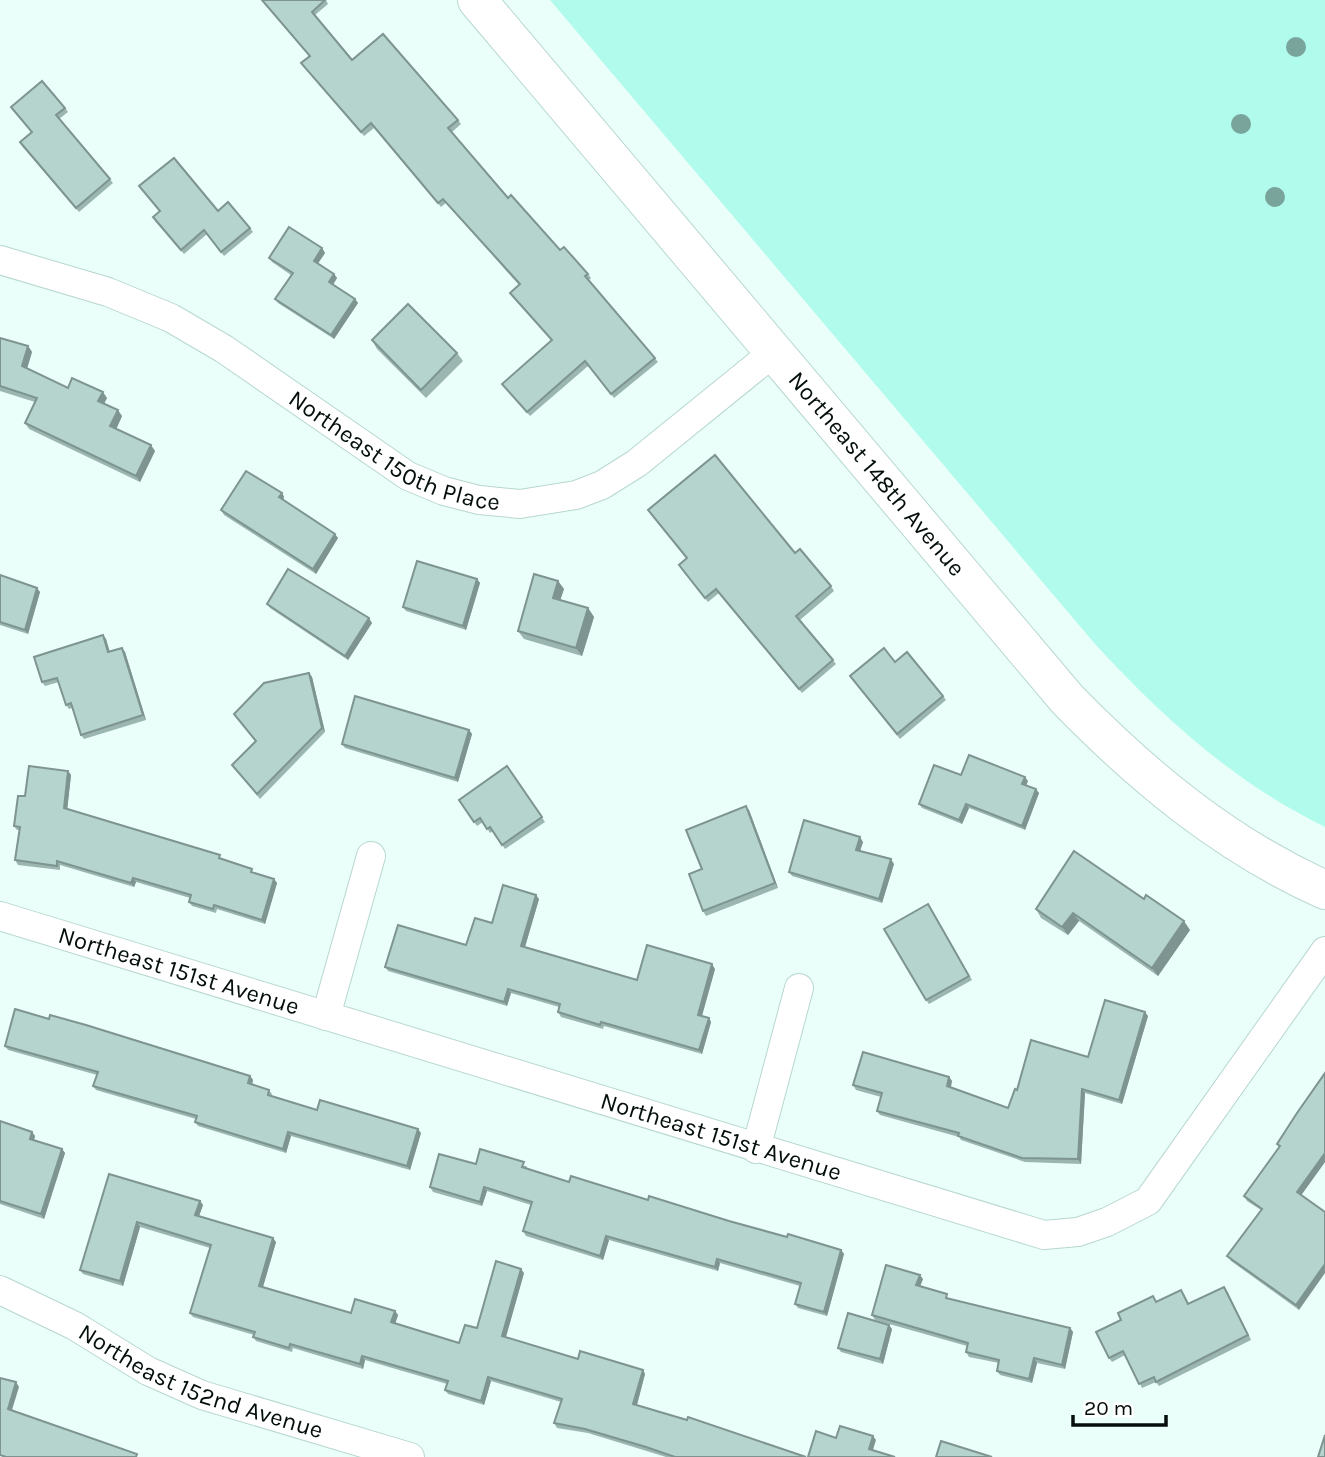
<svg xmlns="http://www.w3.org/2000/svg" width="1325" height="1457" font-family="Karla,sans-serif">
<rect width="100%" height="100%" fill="#ebfffa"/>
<path fill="#b1fbec" d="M 550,0 L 1325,0 L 1325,827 C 1236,784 1161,716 1095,644 Z"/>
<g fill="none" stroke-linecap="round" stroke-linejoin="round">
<g stroke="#b7d7d0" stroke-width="30">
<g id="street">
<path id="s1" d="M 0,260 L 108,292 L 171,318 L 224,349 L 408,476 L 444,491 L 479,500 L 520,504 L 576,495 L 602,485 L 637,463 L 774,352"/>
<path id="s2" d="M 0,916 L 1044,1235 L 1078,1232 L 1107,1222 L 1148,1201 L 1325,951"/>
<polyline points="326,1016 371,856"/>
<polyline points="756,1149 799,988"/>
<path id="s3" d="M 0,1290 L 75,1326 L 148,1371 L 202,1395 L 410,1457"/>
</g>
</g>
<g stroke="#b7d7d0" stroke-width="40">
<g id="secondary">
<path id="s4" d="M 477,0 L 1067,699 C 1143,777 1225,845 1325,890"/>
</g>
</g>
<use href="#street" stroke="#fff" stroke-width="28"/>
<use href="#secondary" stroke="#fff" stroke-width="38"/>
</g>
<g fill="#79a49c">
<circle cx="1296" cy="47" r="10"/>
<circle cx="1241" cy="124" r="10"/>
<circle cx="1275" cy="197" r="10"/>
</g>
<g fill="#9bb6b0">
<polygon points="261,0 326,0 328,4 315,15 352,60 458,120 461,124 452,132 508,198 560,250 588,274 591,278 589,280 658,362 614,398 588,366 530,416 502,384 552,341 510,293 519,285 446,203 441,207 374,128 364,136 304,67 309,56"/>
<polygon points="65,108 68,112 59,119 113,183 79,212 22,146"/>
<polygon points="218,211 250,228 253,232 224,256 207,234 184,254 156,222"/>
<polygon points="322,248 325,253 318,263 334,274 337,278 333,285 355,299 358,303 334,339 278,303 275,299 291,275 272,262 269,258"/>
<polygon points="0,338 28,346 32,352 27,368 68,388 107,398 104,404 122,416 116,429 155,451 140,482 29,429 25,423 35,402 0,391"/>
<polygon points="372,340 457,353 463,361 426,398 377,349"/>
<polygon points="282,493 284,497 283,500 338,538 316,574 224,515 221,510"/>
<polygon points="795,553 831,586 834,591 800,620 836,664 802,693 719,593 708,602 682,570"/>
<polygon points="0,575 40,592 28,634 0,625"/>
<polygon points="477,579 480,583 466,630 406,611 403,607"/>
<polygon points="558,581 564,589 560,600 588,608 594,617 582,656 524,639 518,631"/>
<polygon points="267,604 372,623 348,660 270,608"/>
<polygon points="103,635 106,639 110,652 122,648 125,652 146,720 84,739 81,735 72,708 69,709 66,705 59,682 45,686 42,682"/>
<polygon points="895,662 943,696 946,700 900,739 850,676"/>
<polygon points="309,673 312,677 325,732 260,799 235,769"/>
<polygon points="469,730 472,734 458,782 345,748 342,744"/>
<polygon points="507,766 545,822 505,849 493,831 490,833 483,822 477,826 459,800"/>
<polygon points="68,771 71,775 67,809 223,859 255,873 274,879 277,883 265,924 217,909 216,913 192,906 189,902 190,898 136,882 134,887 60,865 60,870 18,865 15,860 19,830 17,830 14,826 25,796"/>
<polygon points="961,775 1028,781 1026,785 1039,793 1025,830 969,808 962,824 922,808 919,804"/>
<polygon points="749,810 778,888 706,916 703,911 702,869"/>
<polygon points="863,842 860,851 894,864 882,903 792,876 789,872"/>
<polygon points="539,899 525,947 637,980 715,969 702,1016 709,1018 711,1022 702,1054 604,1026 603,1029 561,1017 558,1012 559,1007 511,993 507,1006 388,971 385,967 466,945 492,923"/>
<polygon points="1144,899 1190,930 1158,976 1079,921 1068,935 1041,918 1036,909"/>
<polygon points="931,908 972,980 929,1004 926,1000"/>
<polygon points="1148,1016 1122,1104 1085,1093 1081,1164 1025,1162 961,1140 959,1137 880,1115 877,1111 881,1097 856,1090 853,1085 949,1077 952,1081 951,1087 1008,1108 1017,1090 1088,1057"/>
<polygon points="5,1046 250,1076 253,1080 252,1084 269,1090 272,1094 271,1096 317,1110 421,1133 410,1170 291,1136 286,1153 198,1126 195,1122 196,1119 96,1090 93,1086 97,1075 8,1050"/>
<polygon points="0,1121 32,1132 35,1136 34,1140 62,1149 65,1153 44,1219 0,1204"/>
<polygon points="1277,1144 1325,1162 1301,1195 1299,1310 1231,1261 1227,1256 1261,1210 1247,1201 1244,1196 1279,1147"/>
<polygon points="476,1164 527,1166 526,1168 569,1182 648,1200 787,1237 841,1250 844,1254 827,1316 798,1308 795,1304 800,1286 720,1263 718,1271 609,1240 603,1260 526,1236 523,1231 531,1205 487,1191 482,1206 433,1192 430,1187"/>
<polygon points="109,1174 200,1201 203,1205 199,1216 276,1242 263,1287 351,1313 395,1311 398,1315 395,1324 459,1343 477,1328 524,1273 506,1337 578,1359 643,1370 645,1374 637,1405 806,1457 666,1457 588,1433 557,1428 554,1423 561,1402 491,1381 484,1405 448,1394 445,1390 447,1384 365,1360 363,1369 293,1348 292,1352 256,1341 253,1337 254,1335 193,1317 190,1313 210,1248 140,1227 123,1286 83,1274 80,1270"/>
<polygon points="923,1279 920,1286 950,1299 1070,1328 1073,1332 1065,1369 1037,1363 1032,1383 1000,1375 997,1371 999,1363 969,1357 966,1352 967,1346 875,1320 872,1315"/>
<polygon points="1227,1291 1251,1340 1159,1386 1156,1382 1142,1388 1125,1355 1112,1362 1109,1358 1121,1320 1157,1302 1184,1294 1189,1304"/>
<polygon points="892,1329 883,1364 841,1352 838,1348"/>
</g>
<g fill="#7e9490">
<polygon points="322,248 325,253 317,265 314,261"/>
<polygon points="334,274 337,278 332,286 329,282"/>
<polygon points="355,299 358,303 334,339 331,335"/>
<polygon points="28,346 32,352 26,372 22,366"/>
<polygon points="103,392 107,398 102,407 98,401"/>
<polygon points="118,410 122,416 115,432 110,426"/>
<polygon points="151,445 155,451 140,482 136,476"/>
<polygon points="282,493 284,497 282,502 279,497"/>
<polygon points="335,534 338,538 316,574 313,569"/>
<polygon points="477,579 480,583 466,630 463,626"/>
<polygon points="558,581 564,589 558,607 553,598"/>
<polygon points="37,588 40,592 28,634 25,630"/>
<polygon points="588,608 594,617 582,656 576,648"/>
<polygon points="369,618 372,623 348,660 345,656"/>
<polygon points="103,635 106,639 111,657 108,652"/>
<polygon points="122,648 125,652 146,720 143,715"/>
<polygon points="309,673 312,677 325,732 322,728"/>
<polygon points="469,730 472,734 458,782 455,778"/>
<polygon points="68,771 71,775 67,812 64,808"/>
<polygon points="1025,777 1028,781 1025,788 1022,784"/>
<polygon points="1036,789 1039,793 1025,830 1022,826"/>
<polygon points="966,804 969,808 962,824 959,820"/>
<polygon points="746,806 749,810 778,888 775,883"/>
<polygon points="860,837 863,842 859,854 856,850"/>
<polygon points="891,859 894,864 882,903 879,899"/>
<polygon points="133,878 136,882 134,887 131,883"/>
<polygon points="274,879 277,883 265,924 262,920"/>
<polygon points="536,895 539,899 524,950 521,946"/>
<polygon points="1073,913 1079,921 1068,935 1062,927"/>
<polygon points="1184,921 1190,930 1158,976 1152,968"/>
<polygon points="712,964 715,969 701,1019 698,1015"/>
<polygon points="508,989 511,993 507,1006 504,1002"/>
<polygon points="1145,1012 1148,1016 1122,1104 1119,1100"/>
<polygon points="709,1018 711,1022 702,1054 699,1050"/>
<polygon points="250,1076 253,1080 251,1088 248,1083"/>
<polygon points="949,1077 952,1081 950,1090 947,1086"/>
<polygon points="1082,1089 1085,1093 1081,1164 1078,1159"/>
<polygon points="418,1129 421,1133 410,1170 407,1166"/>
<polygon points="32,1132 35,1136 33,1143 30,1139"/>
<polygon points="288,1132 291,1136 286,1153 283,1149"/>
<polygon points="62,1149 65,1153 44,1219 41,1214"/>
<polygon points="1325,1153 1325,1162 1300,1197 1297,1192"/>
<polygon points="484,1187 487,1191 482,1206 480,1202"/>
<polygon points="200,1201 203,1205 198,1219 195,1215"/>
<polygon points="137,1222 140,1227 123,1286 120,1281"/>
<polygon points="606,1236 609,1240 603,1260 600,1256"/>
<polygon points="273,1238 276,1242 262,1290 259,1286"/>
<polygon points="841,1250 844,1254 827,1316 824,1312"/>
<polygon points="717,1259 720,1263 718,1271 715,1267"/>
<polygon points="1325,1264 1325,1273 1299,1310 1296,1305"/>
<polygon points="521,1269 524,1273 505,1340 502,1336"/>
<polygon points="920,1275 923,1279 919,1289 916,1285"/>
<polygon points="1224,1287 1227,1291 1251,1340 1248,1335"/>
<polygon points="395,1311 398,1315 394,1327 391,1322"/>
<polygon points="889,1325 892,1329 883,1364 880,1359"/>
<polygon points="1070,1328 1073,1332 1065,1369 1062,1365"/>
<polygon points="362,1356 365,1360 363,1369 360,1364"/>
<polygon points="1034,1358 1037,1363 1032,1383 1029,1379"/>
<polygon points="643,1370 645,1374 636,1408 633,1404"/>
<polygon points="488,1377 491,1381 484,1405 481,1401"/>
<polygon points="16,1382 19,1387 11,1413 8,1409"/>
<polygon points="873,1436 876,1440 872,1453 869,1449"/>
</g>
<g fill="#b4d4cd" stroke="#7e9490" stroke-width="2">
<polygon points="262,0 325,0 312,12 352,60 383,34 458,120 448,128 508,198 511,195 560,250 564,247 588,274 585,276 655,358 611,394 585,361 527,412 502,384 552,340 510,293 520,284 443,199 438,203 371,123 361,132 301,63 310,56"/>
<polygon points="42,81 65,108 56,115 110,179 76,208 20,142 32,132 11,107"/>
<polygon points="174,158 218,211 228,202 250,228 221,252 204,230 181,250 153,217 160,211 139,186"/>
<polygon points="289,227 322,248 314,261 334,274 329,282 355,299 331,335 275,299 293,273 269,258"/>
<polygon points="408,304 457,353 421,390 372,340"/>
<polygon points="0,338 28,346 22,366 68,388 72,378 103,392 98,401 118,410 110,426 151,445 136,476 25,423 37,398 0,386"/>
<polygon points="715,455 795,553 800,549 831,586 796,616 833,660 799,689 716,589 705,598 679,565 687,558 648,510"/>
<polygon points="246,471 282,493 279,497 335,534 313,569 221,510"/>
<polygon points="417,561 477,579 463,626 403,607"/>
<polygon points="288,569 369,618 345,656 267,604"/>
<polygon points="534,574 558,581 553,598 588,608 576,648 518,631"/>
<polygon points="0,575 37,588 25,630 0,622"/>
<polygon points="103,635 108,652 122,648 143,715 81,735 71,703 66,705 57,678 42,682 34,657"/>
<polygon points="884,648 895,662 907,652 943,696 897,734 850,676"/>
<polygon points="309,673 322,728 257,794 232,765 256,741 234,714 264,683"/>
<polygon points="355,696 469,730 455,778 342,744"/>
<polygon points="969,755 1025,777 1022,784 1036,789 1022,826 966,804 959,820 919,804 934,765 961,775"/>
<polygon points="29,766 68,771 64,808 220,855 219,858 252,869 251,872 274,879 262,920 214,905 213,909 189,902 191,895 133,878 131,883 57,861 57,866 15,860 20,827 14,826 18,796 25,796"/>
<polygon points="507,766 542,817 502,845 490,827 487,829 480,818 474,822 459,800"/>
<polygon points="746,806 775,883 703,911 689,874 702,869 686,830"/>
<polygon points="804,820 860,837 856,850 891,859 879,899 789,872"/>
<polygon points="1074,851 1144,899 1146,895 1184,921 1152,968 1073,913 1062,927 1036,909"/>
<polygon points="503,885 536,895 521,946 637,980 647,945 712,964 698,1015 709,1018 699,1050 601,1022 600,1025 558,1012 560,1004 508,989 504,1002 385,967 398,925 466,945 475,918 492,923"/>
<polygon points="928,904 969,976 926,1000 884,929"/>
<polygon points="1105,1000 1145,1012 1119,1100 1082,1089 1078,1159 1022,1158 958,1136 959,1133 877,1111 882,1093 853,1085 863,1052 949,1077 947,1086 1008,1108 1015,1089 1017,1090 1031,1040 1088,1057"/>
<polygon points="15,1009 49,1019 50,1015 86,1025 250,1076 248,1083 269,1090 268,1095 317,1110 320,1100 418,1129 407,1166 288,1132 283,1149 195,1122 197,1116 93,1086 98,1072 5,1046"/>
<polygon points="1325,1073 1325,1153 1297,1192 1325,1212 1325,1264 1296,1305 1227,1256 1262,1209 1244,1196 1280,1146 1277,1144 1297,1113"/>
<polygon points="0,1121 32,1132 30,1139 62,1149 41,1214 0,1201"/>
<polygon points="480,1149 524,1162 522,1167 569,1182 571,1176 648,1200 649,1196 729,1221 787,1237 788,1234 841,1250 824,1312 795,1304 801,1283 717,1259 715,1267 606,1236 600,1256 523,1231 532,1202 484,1187 480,1202 430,1187 439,1154 476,1164"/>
<polygon points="109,1174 200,1201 195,1215 273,1238 259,1286 351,1313 355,1299 395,1311 391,1322 459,1343 465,1325 477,1328 496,1261 521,1269 502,1336 578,1359 580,1351 643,1370 633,1404 687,1420 688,1417 806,1457 675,1457 646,1447 585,1429 554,1423 562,1399 488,1377 481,1401 445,1390 448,1381 362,1356 360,1364 290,1344 289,1348 253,1337 255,1332 190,1313 211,1245 137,1222 120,1281 80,1270"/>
<polygon points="886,1265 920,1275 916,1285 947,1294 946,1298 1070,1328 1062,1365 1034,1358 1029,1379 997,1371 999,1360 966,1352 968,1343 872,1315"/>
<polygon points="1224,1287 1248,1335 1156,1382 1154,1377 1139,1384 1123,1351 1109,1358 1096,1332 1121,1320 1118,1313 1153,1296 1156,1302 1181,1290 1188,1304"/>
<polygon points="848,1313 889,1325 880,1359 838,1348"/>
<polygon points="0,1378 16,1382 8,1409 137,1454 136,1457 6,1457 0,1455"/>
<polygon points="840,1426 873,1436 869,1449 895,1457 808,1457 816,1431 836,1438"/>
<polygon points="1325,1435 1325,1457 1318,1457"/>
<polygon points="941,1441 992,1457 936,1457"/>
</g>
<g text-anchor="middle" stroke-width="5" stroke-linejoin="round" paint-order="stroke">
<g font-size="24" fill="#040f0c" stroke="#fff">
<text dy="8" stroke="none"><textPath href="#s1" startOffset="443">Northeast 150th Place</textPath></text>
<text dy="8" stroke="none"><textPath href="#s4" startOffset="620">Northeast 148th Avenue</textPath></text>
<text dy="8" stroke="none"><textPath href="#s2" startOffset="187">Northeast 151st Avenue</textPath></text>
<text dy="8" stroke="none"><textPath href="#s2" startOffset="754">Northeast 151st Avenue</textPath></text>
<text dy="8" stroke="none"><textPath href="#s3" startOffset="222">Northeast 152nd Avenue</textPath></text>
</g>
</g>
<path d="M1073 1415v10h93v-10" fill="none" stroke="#040f0c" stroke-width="3.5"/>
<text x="1084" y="1415" font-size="21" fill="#040f0c" stroke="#ffffff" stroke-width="5" paint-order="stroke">20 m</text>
</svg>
